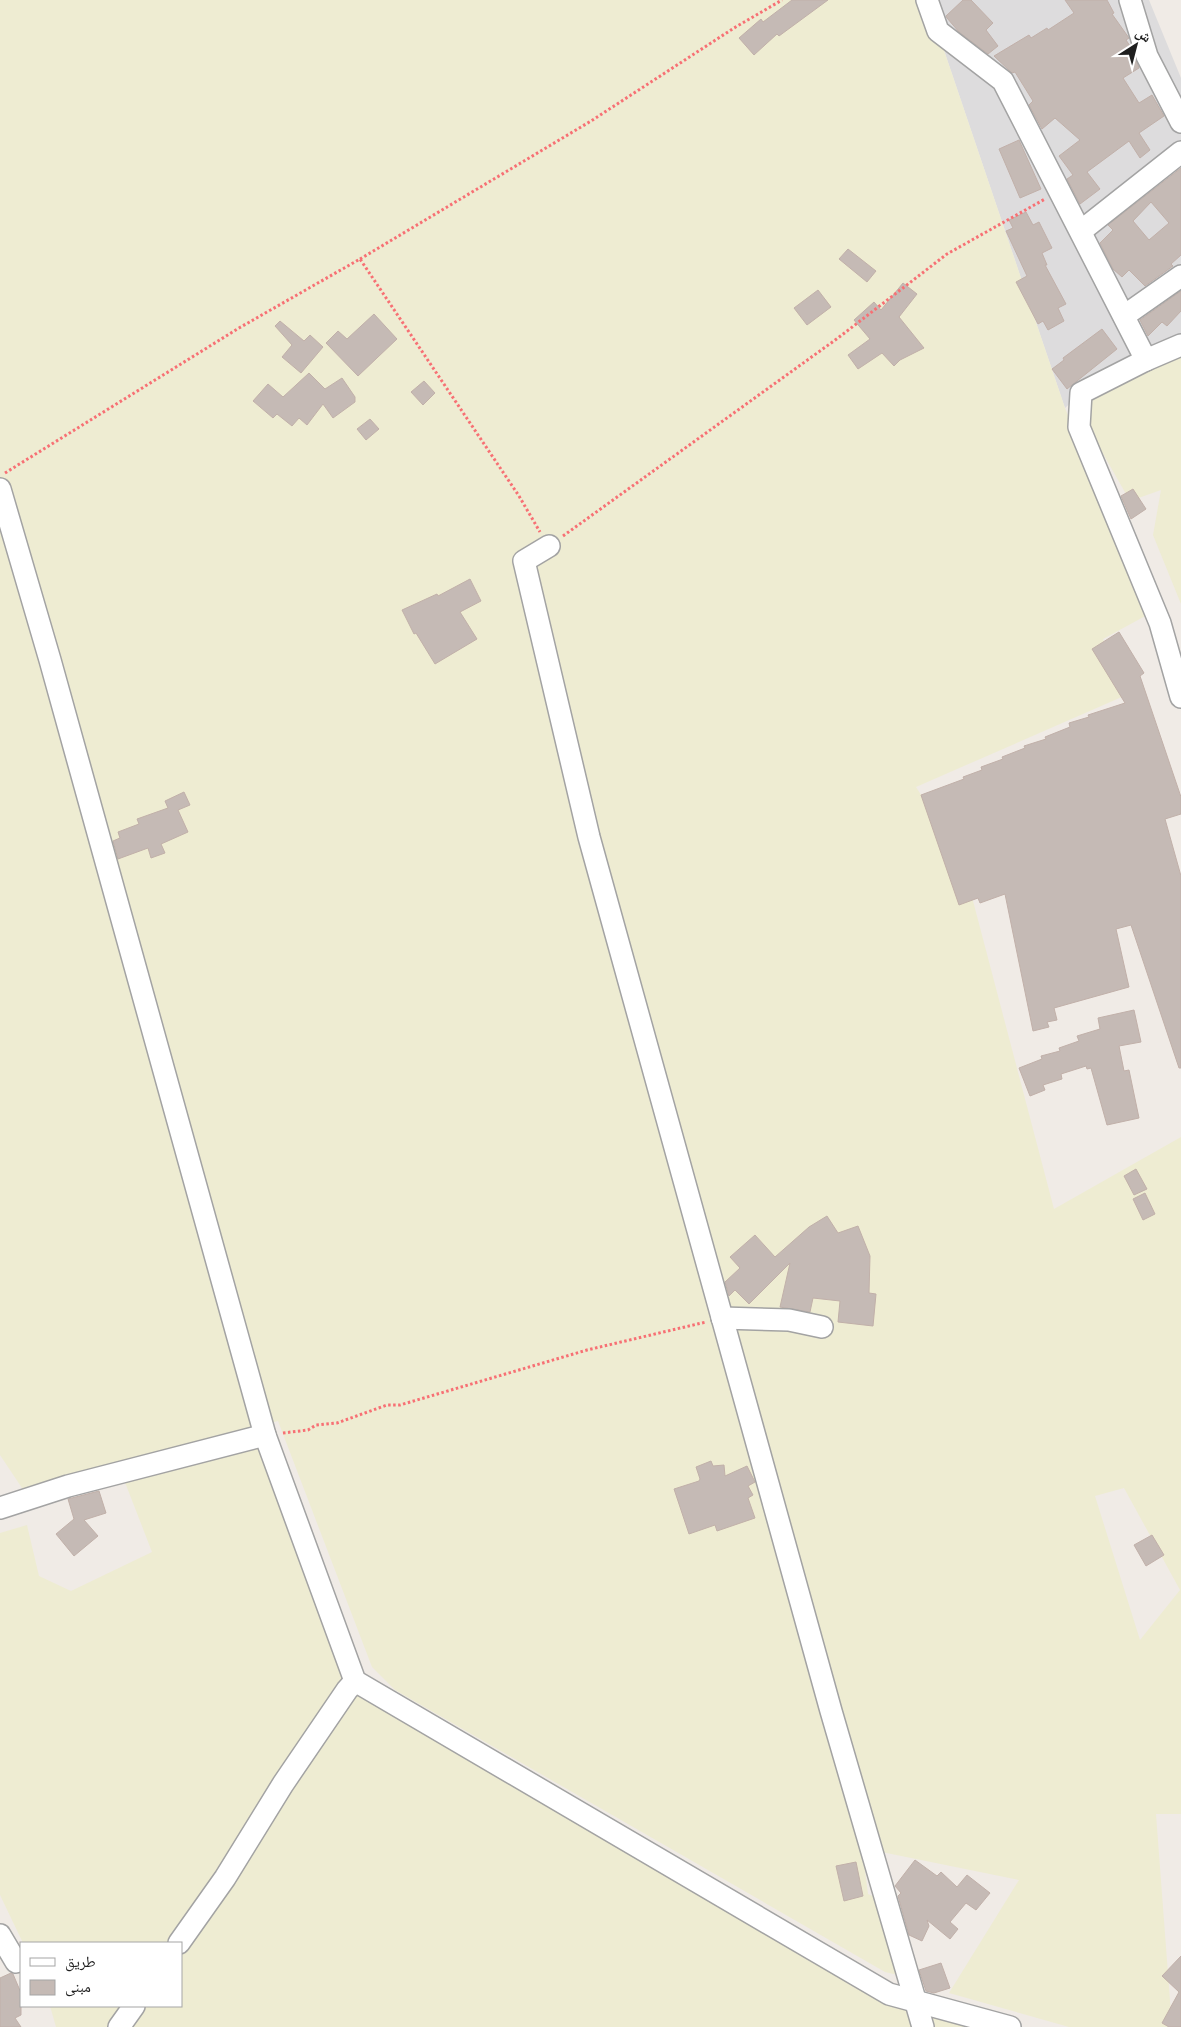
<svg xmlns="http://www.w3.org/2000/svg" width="1181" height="2027" font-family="Poppins,'Noto Naskh Arabic',sans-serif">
<rect width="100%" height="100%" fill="#f0ebe6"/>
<polygon fill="#dddcdd" points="927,0 1149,0 1181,78 1181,344 1081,393 1065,408"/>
<g fill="#eeecd2" fill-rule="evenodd">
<path d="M 0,0 L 927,0 L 1065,408 L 1149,614 L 1103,639 L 1124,696 L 916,787 L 962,859 L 1054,1209 L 1181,1137 L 1181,1814 L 1156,1814 L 1172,2027 L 1069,2027 L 949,1993 L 1019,1880 L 862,1848 L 868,1894 L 885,1901 L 919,1980 L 885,1972 L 395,1690 L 372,1667 L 278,1421 L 24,1491 L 0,1455 ZM 1124,1488 L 1180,1590 L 1140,1640 L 1095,1496 Z"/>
<polygon points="1181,350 1181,604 1153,535 1161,490 1130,501 1085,422 1099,384"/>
<polygon points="265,1435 355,1681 889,1994 1010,2027 56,2027 50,2006 181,2006 181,1943 23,1943 0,1895 0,1533 27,1525 39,1576 71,1591 152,1552 121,1472"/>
</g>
<g fill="#c5bab5" stroke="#c1b0a9" fill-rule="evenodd">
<polygon points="792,0 828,0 779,36 777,34 754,55 739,38 761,19 763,22"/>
<polygon points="963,0 971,0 993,23 986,30 998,46 988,54 959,32 947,18 946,16"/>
<polygon points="1065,0 1107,0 1114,13 1112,14 1129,38 1126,40 1132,49 1139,68 1123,78 1139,103 1152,95 1164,116 1139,133 1150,150 1140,158 1129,141 1087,172 1100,189 1080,204 1067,179 1073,175 1059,156 1080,140 1055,118 1042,129 1029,105 1033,101 1015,72 1012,73 994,56 1029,35 1031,38 1047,28 1048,30 1074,13"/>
<polygon points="1019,140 1041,189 1020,198 999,149"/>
<path d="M 1181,168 L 1181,255 L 1171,264 L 1173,266 L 1145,286 L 1129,270 L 1122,277 L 1113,269 L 1100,243 L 1113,230 L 1108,225 ZM 1151,202 L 1169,223 L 1149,240 L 1133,221 Z"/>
<polygon points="1026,212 1033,225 1039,222 1052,248 1042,253 1047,265 1045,265 1066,304 1058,308 1064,321 1048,330 1043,321 1038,324 1016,282 1027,276 1006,231 1013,228 1009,220"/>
<polygon points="848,249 876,271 867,282 839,259"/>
<polygon points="903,283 917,294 899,317 924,348 900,360 894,366 882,353 858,369 848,355 870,339 854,320 874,302 881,310"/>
<polygon points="818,290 831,307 807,325 794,308"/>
<polygon points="1181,291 1181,311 1167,326 1162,322 1148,336 1140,320"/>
<polygon points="374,314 397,339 358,376 326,343 338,331 347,339"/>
<polygon points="280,321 304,341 310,335 323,347 301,373 282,357 292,345 275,326"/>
<polygon points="1102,329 1117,349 1067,389 1052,369 1064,360 1063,358"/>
<polygon points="309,373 325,389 342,378 355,397 355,402 333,418 323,404 307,425 299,418 292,426 277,414 273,418 253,401 268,384 283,397"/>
<polygon points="424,381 435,393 423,405 411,392"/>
<polygon points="370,419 379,429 366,440 357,429"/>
<polygon points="1133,489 1146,509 1131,519 1121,496"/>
<polygon points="470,579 481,601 460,612 477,639 435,664 416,633 414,634 402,610 437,594 438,596"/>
<polygon points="1119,632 1144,673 1140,676 1181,797 1181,814 1165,819 1181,876 1181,1068 1179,1068 1131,925 1116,929 1129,987 1054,1008 1057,1020 1047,1022 1049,1027 1033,1031 1005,894 980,903 978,898 959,905 921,795 964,779 963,777 982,770 981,767 1003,759 1002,757 1025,748 1024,746 1046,739 1045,737 1070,727 1069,723 1089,717 1088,715 1125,703 1092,649"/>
<polygon points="184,792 190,805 178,810 188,832 161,844 165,853 151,858 148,848 118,859 113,841 120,838 118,832 139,824 137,819 168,808 165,801"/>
<polygon points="1134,1010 1141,1042 1119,1046 1124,1071 1129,1070 1139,1118 1107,1125 1091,1068 1087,1069 1086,1066 1061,1074 1062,1079 1043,1085 1045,1090 1030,1096 1019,1068 1042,1059 1041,1056 1060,1051 1059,1048 1079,1041 1077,1036 1100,1029 1098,1018"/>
<polygon points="1136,1169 1147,1189 1134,1195 1124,1176"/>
<polygon points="1145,1193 1155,1214 1143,1220 1133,1199"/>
<polygon points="827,1216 838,1233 858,1226 870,1256 869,1293 876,1294 873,1326 838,1322 840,1301 813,1298 810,1312 780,1307 790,1263 749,1304 735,1290 729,1296 725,1282 740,1268 730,1257 755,1235 775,1257 809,1227"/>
<polygon points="711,1461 713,1466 724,1465 725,1476 747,1466 755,1482 748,1486 753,1495 748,1498 755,1518 717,1531 715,1525 689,1534 674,1489 699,1481 700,1479 696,1467"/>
<polygon points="99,1491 106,1513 84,1520 98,1536 74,1556 56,1534 74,1519 68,1499"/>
<polygon points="1152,1535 1164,1555 1146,1566 1134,1545"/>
<polygon points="915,1860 937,1876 941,1872 957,1887 967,1875 990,1893 976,1910 966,1903 950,1922 958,1929 950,1939 927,1920 929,1926 922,1941 909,1935 898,1896 901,1893 895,1886"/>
<polygon points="856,1862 863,1896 844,1901 836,1866"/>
<polygon points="1181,1956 1181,2027 1169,2027 1162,2023 1179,1992 1162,1976"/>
<polygon points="941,1963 950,1988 934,1993 926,1991 919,1970"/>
<polygon points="11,1973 13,1974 21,1993 21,2015 15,2018 21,2027 0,2027 0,1978"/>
</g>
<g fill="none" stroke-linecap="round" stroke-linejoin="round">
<g stroke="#a3a3a3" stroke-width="24">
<g id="minor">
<polyline points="927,0 938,31 1003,81 1146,360 1081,393 1079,427 1160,623 1181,697"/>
<polyline points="1130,0 1147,56 1181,122"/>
<polyline points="1081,231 1181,152"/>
<polyline points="1124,316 1181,276"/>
<polyline points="1146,360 1181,345"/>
<polyline points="0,489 50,660 265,1435 355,1681 889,1994 1010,2027"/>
<polyline points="549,546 524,561 589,837 831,1711 923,2027"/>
<polyline points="722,1318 789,1320 822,1327"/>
<polyline points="0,1508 68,1486 265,1435"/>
<polyline points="0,1935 16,1962"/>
<polyline points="179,1943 225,1878 283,1784 347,1690 355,1681"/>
<polyline points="119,2027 134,2006"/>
</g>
</g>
<g stroke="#f77074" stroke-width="3" stroke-dasharray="2.5 2.5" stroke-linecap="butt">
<polyline points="360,259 591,121 734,28 782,0"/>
<polyline points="5,473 239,328 360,259 519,496 540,532"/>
<polyline points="563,536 838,338 947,254 1045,199"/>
<polyline points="283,1433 308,1430 316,1425 337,1423 387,1405 400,1405 587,1350 706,1322"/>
</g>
<use href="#minor" stroke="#fff" stroke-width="21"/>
</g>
<rect x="20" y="1942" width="162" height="65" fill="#ffffff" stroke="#a5a5a5"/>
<rect x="30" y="1958" width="25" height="8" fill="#ffffff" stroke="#a5a5a5"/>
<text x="65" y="1967" font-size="15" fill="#1f1f1f">طريق</text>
<rect x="30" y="1980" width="25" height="15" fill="#c5bab5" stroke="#a5a5a5"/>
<text x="65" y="1992" font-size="15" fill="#1f1f1f">مبنى</text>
<g transform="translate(1136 45) rotate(36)" stroke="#ffffff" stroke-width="4" paint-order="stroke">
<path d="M0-4L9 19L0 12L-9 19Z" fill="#1f1f1f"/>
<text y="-8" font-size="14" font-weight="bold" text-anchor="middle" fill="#1f1f1f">ش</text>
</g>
</svg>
